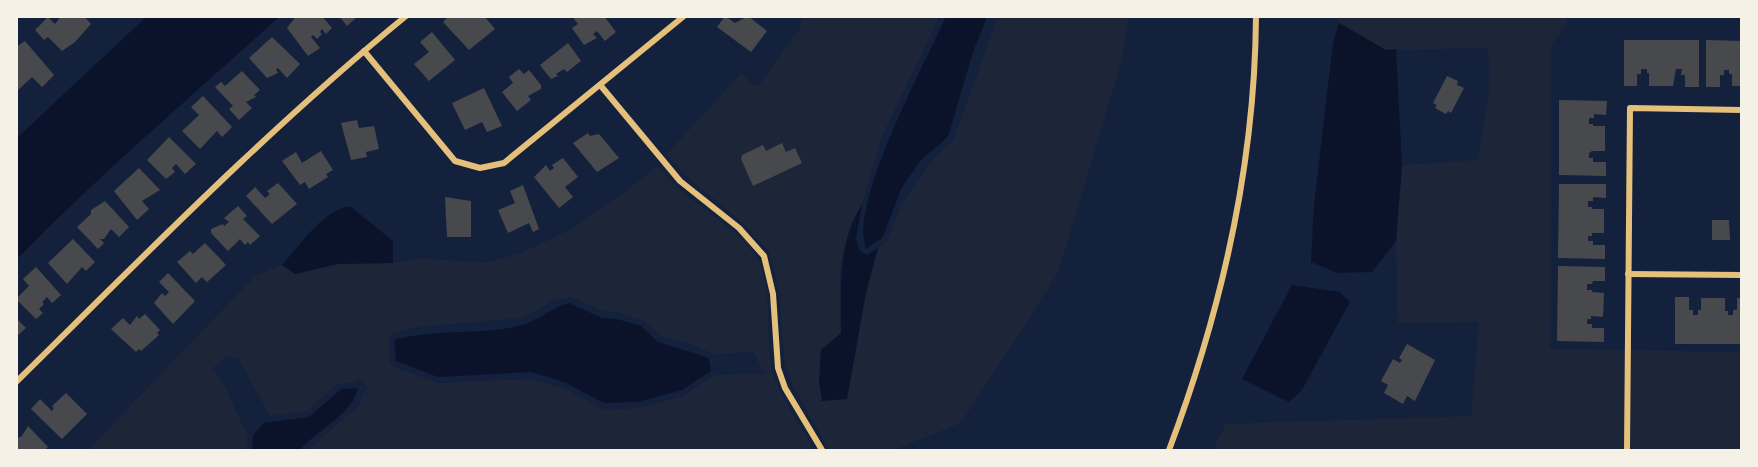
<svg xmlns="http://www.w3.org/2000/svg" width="1758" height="467" font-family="Rubik,sans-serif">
<rect width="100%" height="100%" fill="#14213d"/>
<g fill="#1d2539" fill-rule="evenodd">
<polygon points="803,17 939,17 882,136 862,204 850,225 840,269 841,333 821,350 819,382 866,293 878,248 888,240 901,206 934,158 953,141 998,17 1128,17 1123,56 1058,273 961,423 894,450 829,450 792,384 785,366 779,292 769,251 742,222 685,175 667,154 741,73 753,85 759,85 799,30"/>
<polygon points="1338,17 1566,17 1567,22 1551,46 1550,349 1741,352 1741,450 1213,450 1226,424 1471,416 1479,322 1398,323 1396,241 1402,165 1478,160 1490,83 1488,48 1386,50 1339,23"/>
<path d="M 658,165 C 664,173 671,182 679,189 C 704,211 740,230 758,260 C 773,285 765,338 772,369 C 779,398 801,424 814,450 L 308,450 L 359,405 L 362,395 L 369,388 L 359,379 L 356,382 L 337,384 L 307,411 L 270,416 L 238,358 L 226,356 L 213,368 L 223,383 L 248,436 L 246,450 L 88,450 L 255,276 L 282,265 L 295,274 L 338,264 L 393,263 L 417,258 L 484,263 L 522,253 L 575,227 L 645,177 ZM 571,297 L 604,311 L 618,312 L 644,321 L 661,336 L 688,343 L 714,354 L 753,352 L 765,374 L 715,375 L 683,396 L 640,408 L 604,410 L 562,388 L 530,379 L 438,383 L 394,367 L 390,362 L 389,338 L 393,333 L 416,327 L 523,318 L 553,300 Z"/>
</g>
<g fill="#0b132b">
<path d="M 946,16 L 987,17 L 973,52 L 948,137 L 920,161 L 901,189 L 883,237 L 866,249 C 849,201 925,65 946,16 Z"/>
<path d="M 146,17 L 279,17 C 191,97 100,174 17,259 L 17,138 Z"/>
<polygon points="1339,23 1386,50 1396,49 1402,165 1396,241 1372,272 1338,273 1311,262 1314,204 1333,43"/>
<path d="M 862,204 L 856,238 L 860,251 L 867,255 L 878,248 L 866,293 L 847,399 L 822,401 L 819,382 L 821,350 L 841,333 C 841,286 837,246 862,204 Z"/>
<path d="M 350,206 L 393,241 L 393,263 L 338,264 L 295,274 L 282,265 C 302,243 321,212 350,206 Z"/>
<polygon points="1292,285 1340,292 1350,302 1302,390 1289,402 1242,379"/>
<path d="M 569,303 L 602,318 L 617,319 L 641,326 L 658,342 L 709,358 L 711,371 L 682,390 L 638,402 L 604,403 L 564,382 L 531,372 L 438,377 L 396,361 L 394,340 C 436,328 481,336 523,325 C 539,320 552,307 569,303 Z"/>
<path d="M 358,388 C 353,414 317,430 300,450 L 252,450 L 253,436 L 263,423 L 309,417 L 341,389 Z"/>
</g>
<g fill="#48494c">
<polygon points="61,16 84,16 91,24 75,42 62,51 48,37 44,40 35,30 48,17 55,24"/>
<polygon points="296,16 322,16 332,28 326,34 322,29 320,32 322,34 317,39 313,35 311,37 320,48 308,56 287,28"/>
<polygon points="339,16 358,16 347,26"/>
<polygon points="449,16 484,16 495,29 469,50 443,22"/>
<polygon points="577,16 604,16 616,32 605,41 597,31 593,34 597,38 584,45 572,28 578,24 574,19"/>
<polygon points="725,16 735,23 748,16 767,31 751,52 717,27"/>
<polygon points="432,32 455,60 429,81 414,64 429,52 420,42"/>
<polygon points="272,37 300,64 287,78 278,68 276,69 278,73 267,78 249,58"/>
<polygon points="1624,40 1699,40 1699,87 1685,87 1685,75 1681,75 1682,69 1676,69 1673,86 1649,86 1649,73 1647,73 1647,69 1641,69 1641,74 1637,74 1637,86 1624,86"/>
<polygon points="1706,40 1742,41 1742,86 1732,86 1732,74 1729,74 1729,70 1724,70 1724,75 1720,75 1720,87 1706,87"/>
<polygon points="25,41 54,75 42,87 32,77 16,92 16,47"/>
<polygon points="568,43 581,61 567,72 564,69 556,74 558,76 551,79 540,65"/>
<polygon points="519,69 524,74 529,70 541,85 541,89 528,96 531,100 517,111 502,92 513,83 509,77"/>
<polygon points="242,71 260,90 254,95 256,97 246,102 252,108 239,120 229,109 233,106 215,87 221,82 225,86"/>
<polygon points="1447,76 1458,81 1457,85 1464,88 1451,113 1448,111 1446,114 1435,108 1437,105 1433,103"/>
<polygon points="484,88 502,126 487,132 482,122 465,130 452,103"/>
<polygon points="203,96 232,127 222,137 217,131 200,149 182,131 199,115 191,107"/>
<polygon points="1559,100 1607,101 1606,115 1594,114 1594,118 1589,118 1589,124 1593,124 1593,126 1605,126 1605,151 1592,151 1589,153 1589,158 1593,158 1593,162 1606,162 1606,176 1559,175"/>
<polygon points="357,120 359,128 374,126 379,149 366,152 367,157 351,160 341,123"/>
<polygon points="588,133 590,136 599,134 619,158 597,172 573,143"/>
<polygon points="169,137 196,164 185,174 176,164 172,168 175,172 166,179 147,160"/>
<polygon points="782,143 786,152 795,148 802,163 753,186 741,159 742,155 763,145 766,151"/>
<polygon points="321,151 333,170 326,174 328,177 309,189 305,182 300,185 282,161 296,152 302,163"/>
<polygon points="563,158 578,177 565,187 573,197 559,208 534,177 546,165 550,171 554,168 552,165"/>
<polygon points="139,168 160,190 142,201 149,209 137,220 114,191"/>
<polygon points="278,183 297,204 272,224 246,196 255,187 265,198 270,194 267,191"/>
<polygon points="1559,184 1606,184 1606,198 1593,197 1593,201 1588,201 1588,207 1592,207 1592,209 1604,209 1604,233 1592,233 1592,236 1588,236 1588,241 1593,241 1593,245 1605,245 1605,259 1558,258"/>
<polygon points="523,185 539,229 533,232 529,223 508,233 498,210 515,203 510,191"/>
<polygon points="445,197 471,201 471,237 447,237"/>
<polygon points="105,201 129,227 119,237 111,229 104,239 100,239 104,243 98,249 77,227 91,214 91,210"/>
<polygon points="238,206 247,216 243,219 260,236 250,245 248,242 245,245 240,239 228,251 211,233 211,229 223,224 224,226 229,222 224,218"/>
<polygon points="1712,220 1729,220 1730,240 1712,240"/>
<polygon points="73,239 95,262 86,271 82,267 67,284 48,263"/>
<polygon points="205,243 226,265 207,282 202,277 196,283 177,262 190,251 193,254"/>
<polygon points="1558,266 1605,267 1605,281 1593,281 1592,284 1587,284 1587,290 1592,290 1592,292 1604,293 1603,317 1591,316 1591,319 1587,319 1587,324 1592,324 1592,328 1604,328 1604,342 1557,341"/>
<polygon points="36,267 61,295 52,303 47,297 42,302 44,304 39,309 43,313 36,319 16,299 29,286 23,279"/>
<polygon points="168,273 195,301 173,324 154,303 162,293 165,296 169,292 159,282"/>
<polygon points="1675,297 1689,297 1689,310 1693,310 1693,315 1698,315 1698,310 1701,310 1701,298 1725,298 1725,311 1728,311 1728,315 1733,315 1733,310 1737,310 1737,298 1742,298 1742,344 1675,344"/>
<polygon points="145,314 160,330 157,333 159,335 141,351 139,349 136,352 111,329 123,318 130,325 137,316 139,319"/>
<polygon points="16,318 26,328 16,337"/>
<polygon points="1407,344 1435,360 1415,401 1407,396 1403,404 1384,393 1388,385 1381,381 1393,359 1400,363 1402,360 1399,358"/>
<polygon points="66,393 87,414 62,439 31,409 40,399 52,411 54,408 52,406"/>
<polygon points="28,426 48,447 45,450 16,450 16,439 22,436"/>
</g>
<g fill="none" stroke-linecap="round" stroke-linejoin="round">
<g stroke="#e5c07b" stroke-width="6">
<polyline points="364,51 455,161 480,168 504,163 684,16"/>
<polyline points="601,86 680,181 739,228 764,256 773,294 778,368 785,388 822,450"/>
<polyline points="1628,274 1742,275"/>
<path d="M 16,382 C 143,257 268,129 406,16"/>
<path d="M 1169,450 C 1221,312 1255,165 1256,16"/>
<polyline points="1627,450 1630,108 1742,110"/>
</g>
</g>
<rect width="1758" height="467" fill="none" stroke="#f6f1e7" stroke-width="36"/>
</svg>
